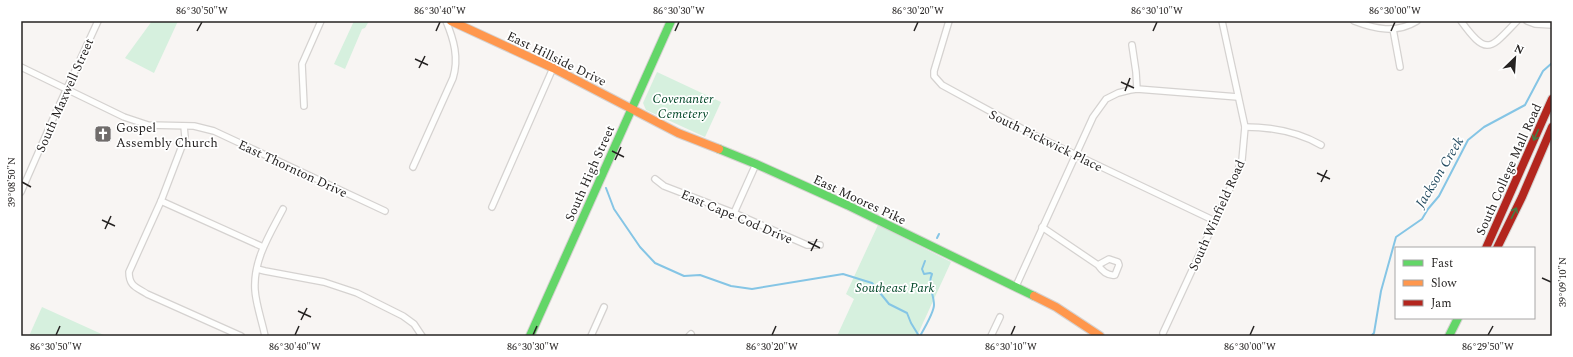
<svg xmlns="http://www.w3.org/2000/svg" width="1573" height="357" font-family="Spectral,serif">
<rect width="100%" height="100%" fill="#f8f5f3"/>
<g fill="#d6f0de">
<polygon points="152,21 178,21 154,73 125,58"/>
<polygon points="354,21 369,21 365,28 362,29 345,69 334,64"/>
<polygon points="657,72 721,102 705,137 646,110 643,103"/>
<polygon points="878,225 951,262 917,336 837,336 854,299 846,294"/>
<polygon points="42,307 106,336 29,336"/>
</g>
<g fill="none" stroke-linecap="round" stroke-linejoin="round">
<g stroke="#85c5e5" stroke-width="2">
<polyline points="606,188 614,209 640,247 655,263 684,276 700,275 731,286 752,289 843,274 872,283 889,304 907,313 911,323 919,336"/>
<polyline points="937,238 939,234"/>
<path d="M 920,336 C 924,329 934,312 934,305 C 934,294 927,285 932,274 L 930,273 L 924,274 L 922,269 L 925,261"/>
<polyline points="1371,336 1374,333 1381,291 1396,237 1422,219 1428,209 1439,196 1468,140 1484,127 1525,105 1543,71 1552,63"/>
</g>
<g stroke="#d5d2d0" stroke-width="8">
<g id="street">
<polyline points="949,21 934,71 934,76 942,85 1032,134 1215,221"/>
<path d="M 1354,21 C 1375,29 1396,34 1417,21"/>
<path d="M 1461,21 C 1487,57 1490,49 1517,21"/>
<polyline points="1527,21 1535,24 1552,25"/>
<polyline points="1393,29 1400,67"/>
<polyline points="1132,45 1136,72 1137,89"/>
<polyline points="21,67 124,117 148,125 194,126 214,131 385,211"/>
<polyline points="304,106 302,64 321,21"/>
<path d="M 184,126 L 185,137 L 182,146 L 161,201 L 129,272 C 129,286 136,287 147,294 L 241,336"/>
<path d="M 1245,127 C 1271,127 1298,132 1321,145"/>
<path d="M 413,167 L 453,78 C 459,58 454,40 446,21"/>
<polyline points="655,179 664,186 734,213 807,245 820,245"/>
<polyline points="21,192 56,112 98,21"/>
<polyline points="161,201 263,247"/>
<polyline points="492,207 553,68"/>
<polyline points="734,213 756,164"/>
<path d="M 1042,227 L 1098,265 C 1102,271 1108,276 1115,275 L 1119,265 L 1118,262 L 1109,259 L 1098,265"/>
<polyline points="257,269 265,271 324,282 357,293 403,316 414,324 422,336"/>
<polyline points="1016,286 1093,117 1106,99 1118,93 1130,90 1137,89 1238,97"/>
<polyline points="1163,333 1232,184 1242,160 1245,127 1222,21"/>
<path d="M 265,336 C 262,321 256,305 255,290 C 253,260 270,234 283,209"/>
<polyline points="591,336 604,307"/>
<polyline points="689,336 691,334"/>
<polyline points="991,336 1000,317"/>
</g>
</g>
<g stroke="#d5d2d0" stroke-width="10">
<g id="fast">
<polyline points="719,149 756,164 847,205 1034,296"/>
<polyline points="530,336 671,21"/>
<polyline points="1449,336 1458,318"/>
</g>
</g>
<g stroke="#d5d2d0" stroke-width="10">
<g id="slow">
<polyline points="451,21 553,68 678,133 719,149"/>
<polyline points="1034,296 1056,307 1100,336"/>
</g>
</g>
<g stroke="#d5d2d0" stroke-width="10">
<g id="jam">
<polyline points="1486,248 1552,99"/>
<polyline points="1497,248 1522,197 1552,127"/>
</g>
</g>
<use href="#street" stroke="#fefefd" stroke-width="5.5"/>
<use href="#fast" stroke="#63d668" stroke-width="8"/>
<use href="#slow" stroke="#ff974d" stroke-width="8"/>
<use href="#jam" stroke="#b3261e" stroke-width="8"/>
</g>
<defs><path id="oneway-shaft" d="M-6 0H5M1.5-3L5.5 0L1.5 3" fill="none" stroke-width="1.6" stroke-linecap="round" stroke-linejoin="round"/></defs>
<g stroke="#447c45">
<use href="#oneway-shaft" transform="translate(1536 135) rotate(114)"/>
<use href="#oneway-shaft" transform="translate(1514 213) rotate(-64)"/>
</g>
<path fill="none" stroke="#262322" stroke-width="1.5" d="M 197,31 L 202,22M 436,31 L 440,22M 675,31 L 679,22M 914,31 L 918,22M 1153,31 L 1157,22M 1391,31 L 1395,22M 415,59 L 428,65M 419,68 L 425,56M 1121,82 L 1134,88M 1125,91 L 1130,78M 612,151 L 624,157M 615,160 L 621,147M 1317,173 L 1330,179M 22,182 L 31,187M 1321,182 L 1327,170M 102,220 L 115,226M 105,229 L 111,216M 808,242 L 820,248M 811,251 L 817,239M 1542,278 L 1551,282M 298,311 L 311,317M 301,320 L 307,308M 56,335 L 60,326M 295,335 L 299,326M 533,335 L 537,326M 772,335 L 776,326M 1011,335 L 1015,326M 1250,335 L 1254,326M 1488,335 L 1493,326"/>
<defs>
<g id="church-square" transform="scale(0.9)"><rect x="-9" y="-9" width="18" height="18" rx="4" fill="#706c6b" stroke="#fff"/><path d="M-1.2-6h2.4v3.5h3.3v2.4h-3.3V6h-2.4V-.1h-3.3v-2.4h3.3Z" fill="#fff"/></g>
</defs>
<g fill-rule="evenodd">
<use href="#church-square" x="103" y="134"/>
</g>
<g text-anchor="middle" stroke-width="3.5" stroke-linejoin="round" paint-order="stroke">
<g font-size="13" fill="#262322" stroke="#fff">
<text transform="translate(557 58) rotate(26)" y="5">East Hillside Drive</text>
<text transform="translate(64 95) rotate(-66)" y="5">South Maxwell Street</text>
<text transform="translate(1046 140) rotate(26)" y="5">South Pickwick Place</text>
<text transform="translate(293 168) rotate(25)" y="5">East Thornton Drive</text>
<text transform="translate(1508 169) rotate(-66)" y="5">South College Mall Road</text>
<text transform="translate(589 173) rotate(-66)" y="5">South High Street</text>
<text transform="translate(860 199) rotate(25)" y="5">East Moores Pike</text>
<text transform="translate(1216 215) rotate(-66)" y="5">South Winfield Road</text>
<text transform="translate(737 216) rotate(23)" y="5">East Cape Cod Drive</text>
</g>
<g font-size="13" font-style="italic" fill="#004627" stroke="#fff">
<text x="683" y="103">Covenanter<tspan x="683" dy="15">Cemetery</tspan></text>
<text x="895" y="292">Southeast Park</text>
</g>
<g font-size="13" fill="#262322" stroke="#fff" text-anchor="start">
<text x="116" y="132">Gospel<tspan x="116" dy="15">Assembly Church</tspan></text>
</g>
<g font-size="14" font-style="italic" fill="#234a5f" stroke="#fff">
<text transform="translate(1439 172) rotate(-59)" y="5">Jackson Creek</text>
</g>
</g>
<rect width="1573" height="357" fill="none" stroke="#ffffff" stroke-width="44"/>
<rect x="1395" y="247" width="140" height="72" fill="#ffffff" stroke="#a8a7a7"/>
<rect x="1403" y="260" width="20" height="6" fill="#63d668" stroke="#a8a7a7"/>
<text x="1431" y="267" font-size="12" fill="#262322">Fast</text>
<rect x="1403" y="280" width="20" height="6" fill="#ff974d" stroke="#a8a7a7"/>
<text x="1431" y="287" font-size="12" fill="#262322">Slow</text>
<rect x="1403" y="300" width="20" height="6" fill="#b3261e" stroke="#a8a7a7"/>
<text x="1431" y="307" font-size="12" fill="#262322">Jam</text>
<g transform="translate(1515 58) rotate(25)" stroke="#ffffff" stroke-width="3" paint-order="stroke">
<path d="M0-3L7 15L0 10L-7 15Z" fill="#262322"/>
<text y="-6" font-size="11" font-weight="bold" text-anchor="middle" fill="#262322">N</text>
</g>
<rect x="22" y="22" width="1529" height="313" fill="none" stroke="#262322" stroke-width="1.5"/>
<g font-size="10" text-anchor="middle" fill="#262322">
<text x="202" y="14">86°30'50"W</text>
<text x="440" y="14">86°30'40"W</text>
<text x="679" y="14">86°30'30"W</text>
<text x="918" y="14">86°30'20"W</text>
<text x="1157" y="14">86°30'10"W</text>
<text x="1395" y="14">86°30'00"W</text>
<text transform="translate(11 182) rotate(-90)" y="4">39°08'50"N</text>
<text transform="translate(1562 282) rotate(-90)" y="4">39°09'10"N</text>
<text x="56" y="350">86°30'50"W</text>
<text x="295" y="350">86°30'40"W</text>
<text x="533" y="350">86°30'30"W</text>
<text x="772" y="350">86°30'20"W</text>
<text x="1011" y="350">86°30'10"W</text>
<text x="1250" y="350">86°30'00"W</text>
<text x="1488" y="350">86°29'50"W</text>
</g>
</svg>
